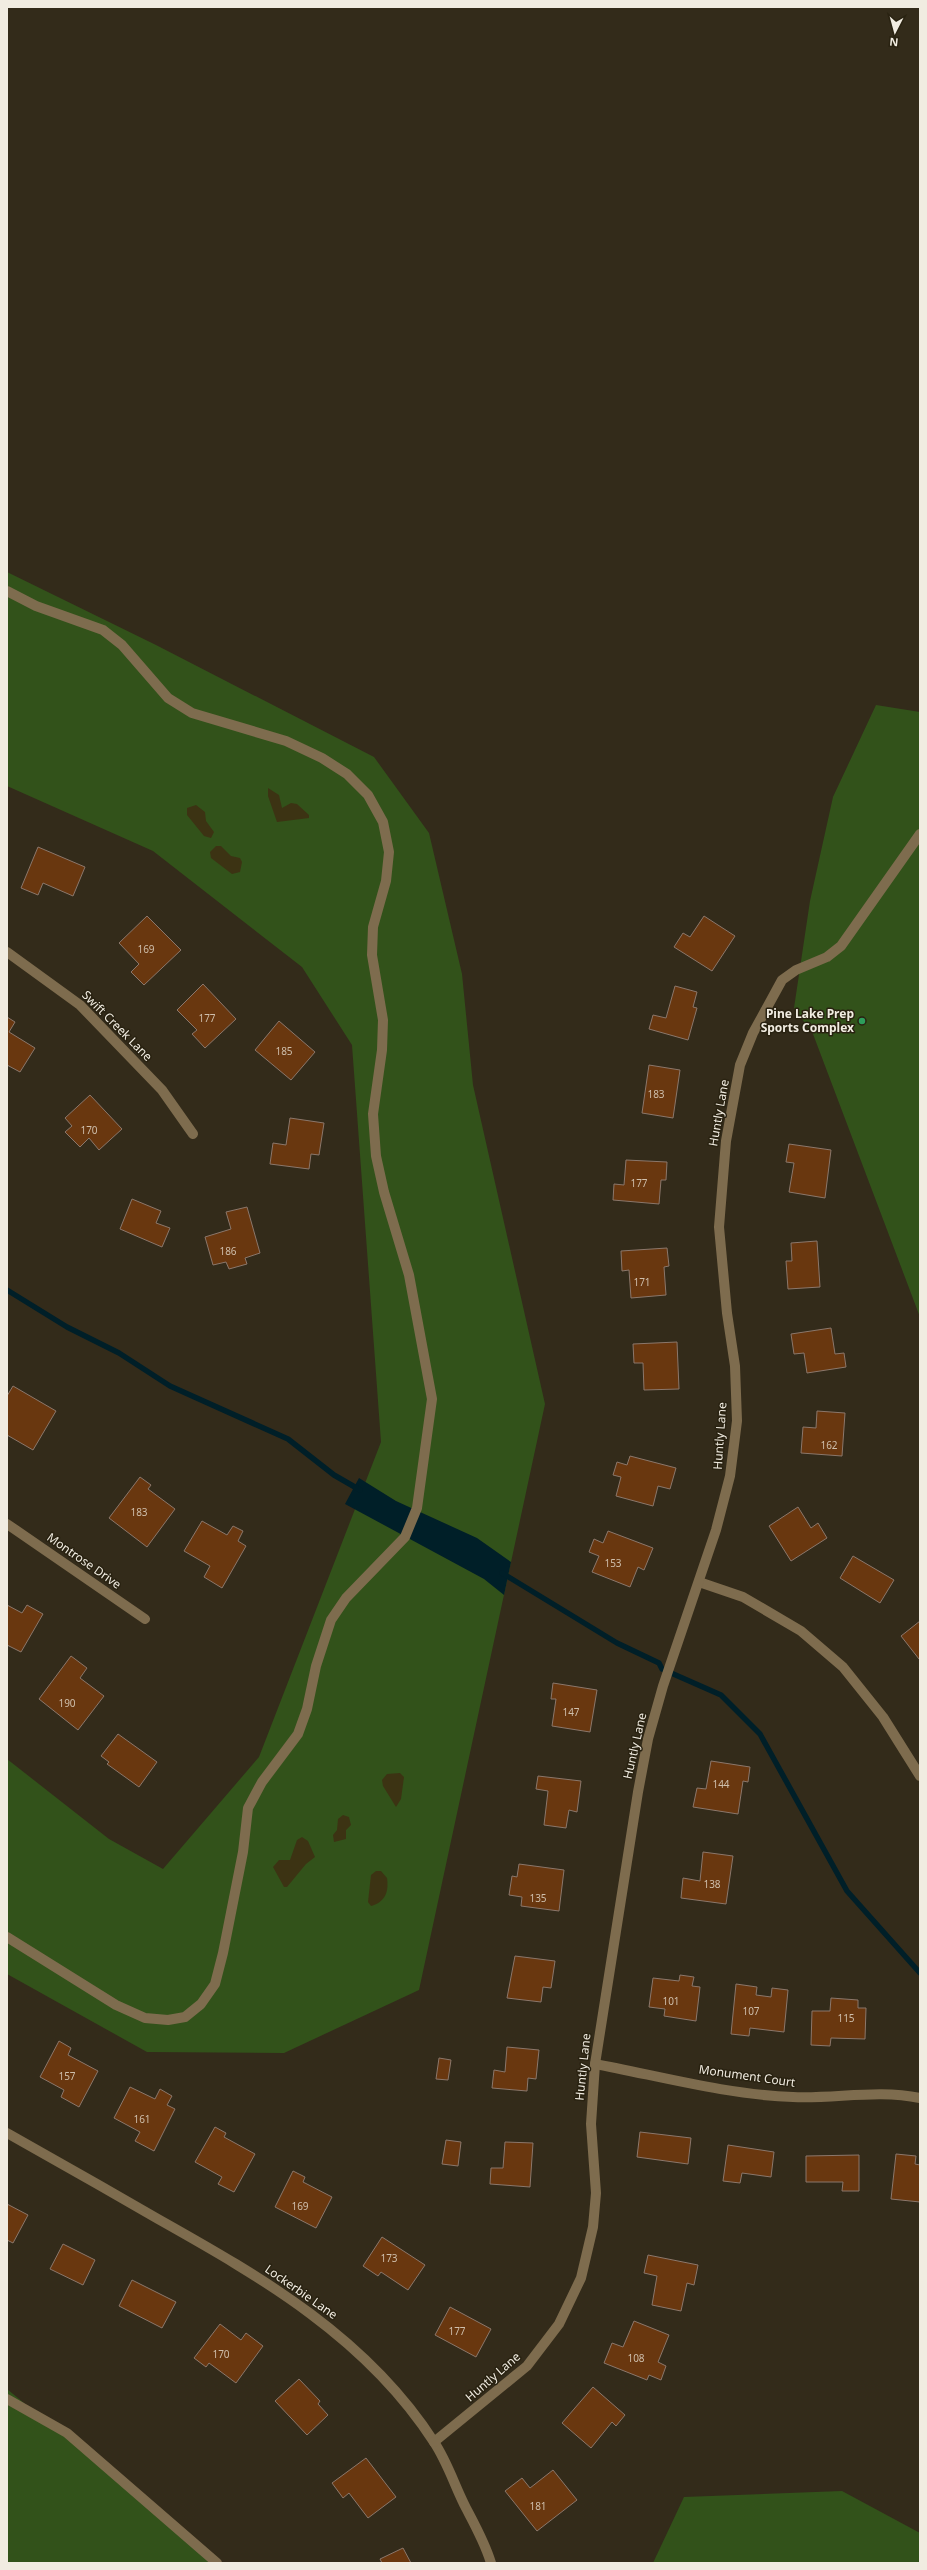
<svg xmlns="http://www.w3.org/2000/svg" width="927" height="2570" font-family="'Noto Sans',sans-serif">
<rect width="100%" height="100%" fill="#332b1a"/>
<g fill="#32521a">
<polygon points="7,572 156,645 374,757 429,833 462,974 473,1085 545,1404 419,1990 284,2053 147,2052 7,1974 7,1759 109,1839 163,1869 259,1757 381,1442 352,1045 302,967 153,851 7,786"/>
<polygon points="876,705 920,712 920,1317 813,1034 794,1008 810,901 833,797"/>
<polygon points="7,2389 217,2563 7,2563"/>
<polygon points="842,2491 920,2533 920,2563 653,2563 684,2497"/>
</g>
<g fill="#3c3313">
<polygon points="268,788 279,795 282,808 291,803 297,804 309,815 309,818 277,822 268,796"/>
<polygon points="196,805 205,812 206,821 214,832 211,838 204,836 187,815 187,808"/>
<polygon points="216,846 221,846 231,856 240,858 242,862 240,872 232,874 211,858 210,852"/>
<polygon points="400,1773 404,1777 401,1799 396,1807 383,1786 382,1780 387,1774"/>
<polygon points="343,1815 349,1817 351,1825 346,1830 346,1839 334,1842 333,1835 337,1830 338,1819"/>
<polygon points="302,1837 308,1841 315,1857 306,1864 287,1887 284,1887 273,1867 279,1860 290,1860 297,1840"/>
<path d="M 376,1871 L 381,1871 L 387,1878 C 389,1892 385,1902 371,1906 L 368,1902 L 371,1875 Z"/>
</g>
<polygon fill="#001f28" points="359,1478 396,1501 477,1538 511,1562 504,1595 484,1579 345,1504"/>
<g fill="none" stroke-linecap="round" stroke-linejoin="round">
<g stroke="#001f28" stroke-width="5.5">
<polyline points="7,1290 67,1327 119,1353 170,1386 288,1439 334,1475 360,1490"/>
<polyline points="502,1573 617,1643 659,1663 662,1669 721,1695 760,1734 847,1891 920,1973"/>
</g>
</g>
<g fill="#69370f" stroke="#8b776b">
<polygon points="38,847 85,867 73,896 43,883 38,895 21,888"/>
<polygon points="147,916 181,950 144,985 131,972 139,964 119,943"/>
<polygon points="704,916 735,936 712,971 674,947 683,933 690,937"/>
<polygon points="203,984 236,1019 205,1048 192,1034 197,1030 177,1010"/>
<polygon points="675,986 697,992 693,1007 697,1008 688,1040 649,1029 653,1015 666,1018"/>
<polygon points="7,1017 15,1022 9,1032 35,1048 20,1072 7,1065"/>
<polygon points="279,1021 315,1052 291,1080 255,1050"/>
<polygon points="649,1065 680,1070 673,1118 642,1113"/>
<polygon points="90,1095 122,1129 99,1150 89,1138 80,1147 65,1132 72,1126 65,1118"/>
<polygon points="290,1118 324,1123 319,1155 311,1154 309,1169 270,1164 273,1143 286,1145"/>
<polygon points="789,1144 831,1150 825,1198 789,1192 794,1163 786,1162"/>
<polygon points="626,1160 667,1162 666,1180 661,1180 659,1204 613,1200 614,1184 624,1185"/>
<polygon points="132,1199 161,1211 156,1223 170,1228 162,1247 120,1229"/>
<polygon points="247,1207 260,1253 245,1258 247,1264 229,1269 226,1262 213,1265 205,1237 231,1229 226,1212"/>
<polygon points="817,1241 820,1287 788,1289 786,1261 792,1261 791,1243"/>
<polygon points="667,1248 669,1266 664,1267 666,1295 631,1298 629,1270 622,1271 621,1251"/>
<polygon points="831,1328 835,1354 844,1353 846,1367 807,1373 804,1353 794,1354 791,1334"/>
<polygon points="677,1342 679,1389 644,1390 643,1363 634,1363 633,1344"/>
<polygon points="13,1386 56,1411 33,1450 7,1435 7,1396"/>
<polygon points="817,1411 845,1413 842,1456 801,1453 803,1427 816,1428"/>
<polygon points="630,1456 676,1468 670,1489 658,1486 653,1506 616,1496 621,1477 613,1475 617,1462 627,1465"/>
<polygon points="140,1477 151,1485 148,1489 175,1509 147,1547 109,1518"/>
<polygon points="798,1507 811,1528 818,1523 827,1538 791,1561 769,1526"/>
<polygon points="202,1521 227,1535 233,1526 243,1531 238,1541 246,1546 222,1588 204,1577 210,1566 184,1551"/>
<polygon points="608,1531 653,1548 644,1570 638,1567 630,1587 592,1572 599,1556 589,1552 594,1539 603,1543"/>
<polygon points="853,1556 894,1580 880,1603 840,1578"/>
<polygon points="7,1605 22,1613 27,1605 43,1614 21,1652 7,1645"/>
<polygon points="920,1621 920,1659 919,1659 901,1636"/>
<polygon points="71,1656 87,1668 80,1678 104,1696 78,1730 39,1699"/>
<polygon points="553,1683 597,1690 590,1732 552,1726 556,1699 551,1699"/>
<polygon points="118,1734 157,1762 139,1787 107,1764 109,1762 101,1756"/>
<polygon points="711,1761 750,1767 748,1782 743,1781 738,1814 693,1807 697,1788 706,1789"/>
<polygon points="538,1776 581,1781 577,1812 569,1810 566,1828 544,1825 548,1791 536,1789"/>
<polygon points="703,1852 733,1856 726,1904 681,1898 683,1878 700,1881"/>
<polygon points="519,1864 564,1870 559,1911 521,1906 522,1897 509,1895 512,1876 517,1877"/>
<polygon points="515,1956 555,1961 551,1988 543,1987 541,2002 507,1998"/>
<polygon points="680,1975 694,1977 692,1986 700,1987 696,2021 664,2016 665,2009 649,2007 653,1978 679,1981"/>
<polygon points="736,1984 757,1987 756,1995 771,1997 772,1988 788,1990 784,2032 750,2028 749,2036 731,2034"/>
<polygon points="831,1998 858,2000 858,2008 866,2008 865,2039 831,2038 830,2046 811,2045 812,2011 830,2011"/>
<polygon points="59,2041 71,2048 68,2055 98,2071 79,2107 61,2097 64,2090 40,2077"/>
<polygon points="507,2047 539,2050 536,2079 528,2078 527,2091 492,2088 494,2070 505,2072"/>
<polygon points="439,2058 451,2060 448,2080 436,2079"/>
<polygon points="130,2087 155,2099 160,2089 172,2096 167,2105 175,2109 154,2151 135,2141 140,2132 114,2118"/>
<polygon points="215,2127 226,2133 224,2137 255,2154 234,2192 218,2184 222,2177 195,2162"/>
<polygon points="640,2132 691,2138 688,2164 637,2157"/>
<polygon points="446,2140 461,2142 458,2166 442,2164"/>
<polygon points="505,2142 533,2143 530,2187 490,2184 491,2168 503,2168"/>
<polygon points="728,2145 774,2152 771,2177 742,2173 740,2183 723,2181"/>
<polygon points="896,2154 916,2156 915,2164 920,2165 920,2202 891,2199"/>
<polygon points="859,2155 859,2191 842,2191 843,2182 806,2182 806,2156"/>
<polygon points="293,2171 305,2177 303,2182 332,2197 316,2228 275,2207"/>
<polygon points="7,2204 28,2215 13,2243 7,2240"/>
<polygon points="382,2237 425,2265 408,2290 381,2272 378,2276 363,2266"/>
<polygon points="63,2244 95,2260 83,2285 50,2269"/>
<polygon points="648,2255 698,2265 694,2285 687,2283 681,2311 652,2305 657,2276 644,2273"/>
<polygon points="132,2280 176,2302 162,2328 119,2306"/>
<polygon points="450,2307 491,2329 476,2357 435,2335"/>
<polygon points="634,2321 669,2335 658,2362 666,2366 661,2380 649,2375 647,2380 604,2363 612,2343 623,2347"/>
<polygon points="220,2324 241,2340 246,2333 263,2346 236,2383 209,2363 206,2367 194,2358"/>
<polygon points="299,2379 320,2401 318,2404 328,2415 307,2435 275,2401"/>
<polygon points="593,2387 625,2415 616,2426 612,2422 591,2448 562,2423"/>
<polygon points="366,2458 396,2497 368,2518 349,2493 343,2498 332,2483"/>
<polygon points="553,2470 577,2500 537,2531 505,2491 522,2478 530,2488"/>
<polygon points="403,2548 411,2563 382,2563 380,2559"/>
</g>
<g fill="none" stroke-linecap="round" stroke-linejoin="round">
<g stroke="#7e6c4e" stroke-width="10">
<polyline points="7,591 36,606 103,630 122,645 168,698 192,713 286,741 322,758 347,774 368,795 383,822 389,852 386,881 373,927 372,955 383,1020 382,1050 373,1114 376,1156 384,1192 409,1275 432,1399 417,1508 405,1537 346,1598 331,1620 316,1666 307,1709 298,1734 262,1782 248,1808 243,1852 223,1953 215,1984 201,2004 185,2017 168,2020 145,2018 116,2005 7,1937"/>
<polyline points="7,952 80,1005 162,1090 193,1134"/>
<polyline points="7,1524 145,1619"/>
<polyline points="699,1582 743,1597 801,1631 843,1667 883,1717 920,1776"/>
<path d="M 595,2064 C 659,2076 728,2095 793,2097 C 836,2099 877,2089 920,2098"/>
<path d="M 7,2133 C 57,2161 108,2190 158,2219 C 263,2278 367,2338 434,2442 C 448,2463 455,2487 466,2508 C 476,2527 485,2543 491,2563"/>
<polyline points="7,2399 67,2433 217,2563"/>
<polyline points="434,2442 527,2366 559,2324 581,2278 593,2227 596,2193 591,2124 595,2064 638,1792 648,1739 663,1686 716,1530 730,1476 737,1421 735,1366 727,1313 719,1227 726,1141 740,1065 753,1033 782,980 796,970 827,957 841,946 920,834"/>
</g>
</g>
<circle fill="#2e9e5b" stroke="#292211" stroke-width="1.5" cx="862" cy="1021" r="4"/>
<g text-anchor="middle" stroke-width="3" stroke-linejoin="round" paint-order="stroke">
<g font-size="10" fill="#cfbfac">
<text x="146" y="953">169</text>
<text x="207" y="1022">177</text>
<text x="284" y="1055">185</text>
<text x="656" y="1098">183</text>
<text x="89" y="1134">170</text>
<text x="639" y="1187">177</text>
<text x="228" y="1255">186</text>
<text x="642" y="1286">171</text>
<text x="829" y="1449">162</text>
<text x="139" y="1516">183</text>
<text x="613" y="1567">153</text>
<text x="67" y="1707">190</text>
<text x="571" y="1716">147</text>
<text x="721" y="1788">144</text>
<text x="712" y="1888">138</text>
<text x="538" y="1902">135</text>
<text x="671" y="2005">101</text>
<text x="751" y="2015">107</text>
<text x="846" y="2022">115</text>
<text x="67" y="2080">157</text>
<text x="142" y="2123">161</text>
<text x="300" y="2210">169</text>
<text x="389" y="2262">173</text>
<text x="457" y="2335">177</text>
<text x="221" y="2358">170</text>
<text x="636" y="2362">108</text>
<text x="538" y="2510">181</text>
</g>
<g font-size="12" font-weight="bold" fill="#f1ece1" stroke="#292211" text-anchor="end">
<text x="854" y="1018">Pine Lake Prep<tspan x="854" dy="14">Sports Complex</tspan></text>
</g>
<g font-size="12" fill="#f1ece1" stroke="#292211">
<text transform="translate(117 1026) rotate(45)" y="4">Swift Creek Lane</text>
<text transform="translate(719 1113) rotate(-80)" y="4">Huntly Lane</text>
<text transform="translate(720 1436) rotate(-86)" y="4">Huntly Lane</text>
<text transform="translate(84 1561) rotate(35)" y="4">Montrose Drive</text>
<text transform="translate(635 1746) rotate(-77)" y="4">Huntly Lane</text>
<text transform="translate(583 2067) rotate(-84)" y="4">Huntly Lane</text>
<text transform="translate(747 2076) rotate(8)" y="4">Monument Court</text>
<text transform="translate(301 2292) rotate(35)" y="4">Lockerbie Lane</text>
<text transform="translate(493 2377) rotate(-41)" y="4">Huntly Lane</text>
</g>
</g>
<rect width="927" height="2570" fill="none" stroke="#f1ece1" stroke-width="16"/>
<g transform="translate(895 32) rotate(186)" stroke="#292211" stroke-width="3" paint-order="stroke">
<path d="M0-3L7 15L0 10L-7 15Z" fill="#f1ece1"/>
<text y="-6" font-size="11" font-weight="bold" text-anchor="middle" fill="#f1ece1">N</text>
</g>
</svg>
